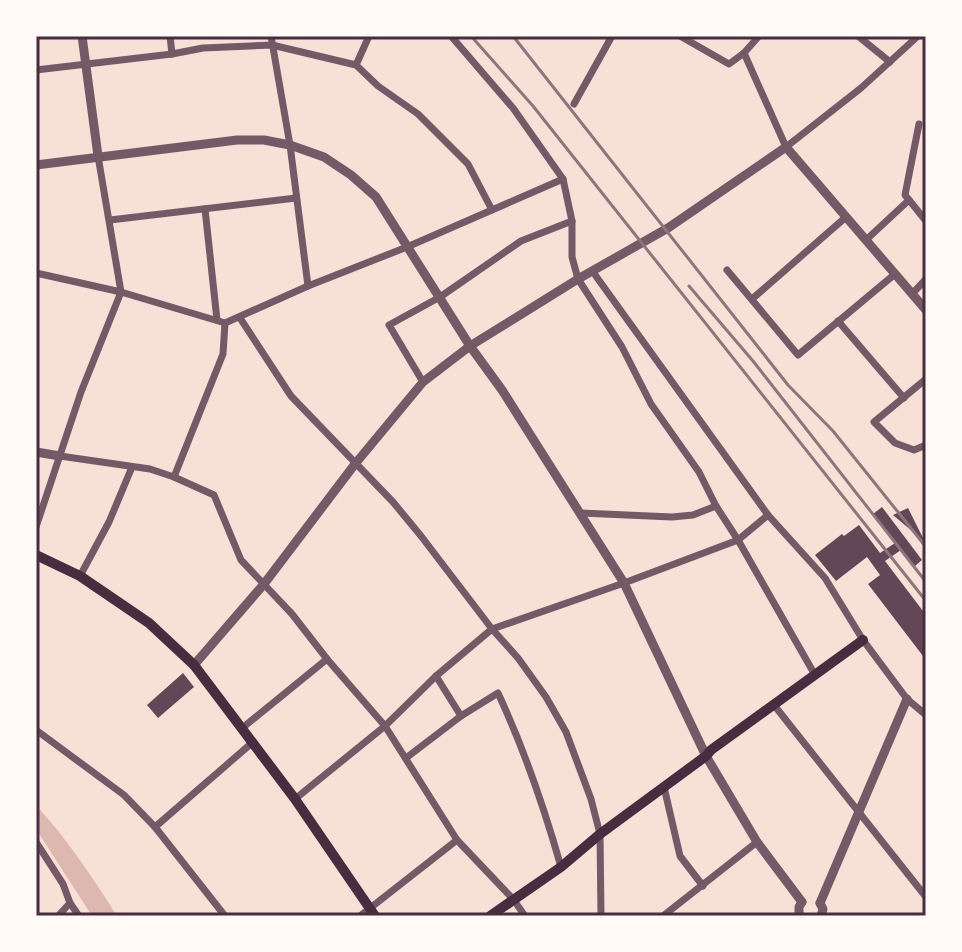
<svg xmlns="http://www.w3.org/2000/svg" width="962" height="952" font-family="'Public Sans',sans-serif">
<rect width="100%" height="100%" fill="#f7e1d7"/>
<path fill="#dcb8b0" d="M 36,805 C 67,839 93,878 117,916 L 92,916 L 36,829 Z"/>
<g fill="#644757">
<polygon points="882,507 922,560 915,566 901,550 885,561 926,615 926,660 868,584 880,575 867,557 836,581 815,555 842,534 844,536 859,525 880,553 895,543 873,514"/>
<polygon points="908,508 925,542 893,515"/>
<polygon points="183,673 194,687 158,718 147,705"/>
</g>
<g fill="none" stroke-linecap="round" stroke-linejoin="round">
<g stroke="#755966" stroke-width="7">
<polyline points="170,36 172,54"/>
<polyline points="271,36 290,145 308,286"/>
<polyline points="680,36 729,64 744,53 759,36"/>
<polyline points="858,36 890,62"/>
<polyline points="744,53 786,147 861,88 918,36"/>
<polyline points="356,65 369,36"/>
<polyline points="36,70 172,54 203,48 272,45 356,65 378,86 418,114 468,164 492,210"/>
<polyline points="574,104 612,36"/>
<polyline points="919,124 905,195 926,221"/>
<polyline points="563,179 572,221 572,257 578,279 622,347 651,404 699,472 716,506 738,540 815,675"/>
<polyline points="205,209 217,320"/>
<polyline points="110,220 296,198"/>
<polyline points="866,240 909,200"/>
<polyline points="727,270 798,355 895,274"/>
<polyline points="593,272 768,515 825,578 863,640 907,699 926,715"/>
<polyline points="36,273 121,292 225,323 308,286 407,247 563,179 513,108 451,36"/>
<polyline points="912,294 926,279"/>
<polyline points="752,299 846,217"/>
<polyline points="240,318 291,396 393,502 421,536 492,629 518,658 546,697 566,732 591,799 600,834 601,916"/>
<polyline points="838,321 904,398"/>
<polyline points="926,379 874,422 895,443 914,450 926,445"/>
<polyline points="423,382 389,325 440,297 521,241 572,221"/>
<polyline points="60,456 150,469 174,477 214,495 241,560 292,614 327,659 385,726 457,840 513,899 525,916"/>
<polyline points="174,477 223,354 225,323"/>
<polyline points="581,513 672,517 693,515 716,506"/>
<polyline points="36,527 81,392 121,292 98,156"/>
<polyline points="80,576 109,522 132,467"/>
<polyline points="436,676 461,716"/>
<polyline points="774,705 926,897"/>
<polyline points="241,729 327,659"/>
<polyline points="36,730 124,795 155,827 225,916"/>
<path d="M 406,758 L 461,716 L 498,693 C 524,749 544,807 561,867"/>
<polyline points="664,787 680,856 703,886"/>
<polyline points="295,799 385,726 436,676 492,629 624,583 738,540 768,515"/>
<polyline points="155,827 253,742"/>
<polyline points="36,842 63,884 70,903 79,916"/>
<polyline points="58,916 70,903"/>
<polyline points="360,916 457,840"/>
<polyline points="663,916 757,842"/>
</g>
<g stroke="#755966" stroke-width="9">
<polyline points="82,36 98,156"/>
<polyline points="36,165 237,140 264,140 290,145 324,157 351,175 376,197 470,346 502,390 624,583 706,756 757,842 802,902"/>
<polyline points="36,452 60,456"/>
<polyline points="194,665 264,584 355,464 423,382 470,346 578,279 668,228 786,147 926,310"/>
<polyline points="820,903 907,699"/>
<polyline points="820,903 823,909 821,916"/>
<polyline points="799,916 799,907 802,902"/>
</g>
<g stroke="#4a2c40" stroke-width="10">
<polyline points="36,555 80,576 149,623 194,665 295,799 375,916"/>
<polyline points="490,916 561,867 600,834 706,756 711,750 863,640"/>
</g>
<g stroke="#8f747c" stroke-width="3">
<polyline points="471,36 533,106 926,601"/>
<polyline points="513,36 788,385 833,431 926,547"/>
<polyline points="689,286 753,361 926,582"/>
</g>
</g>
<rect width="962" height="952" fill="none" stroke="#fffaf5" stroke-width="76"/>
<rect x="38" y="38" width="886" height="876" fill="none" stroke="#4a2c40" stroke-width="3"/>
</svg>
